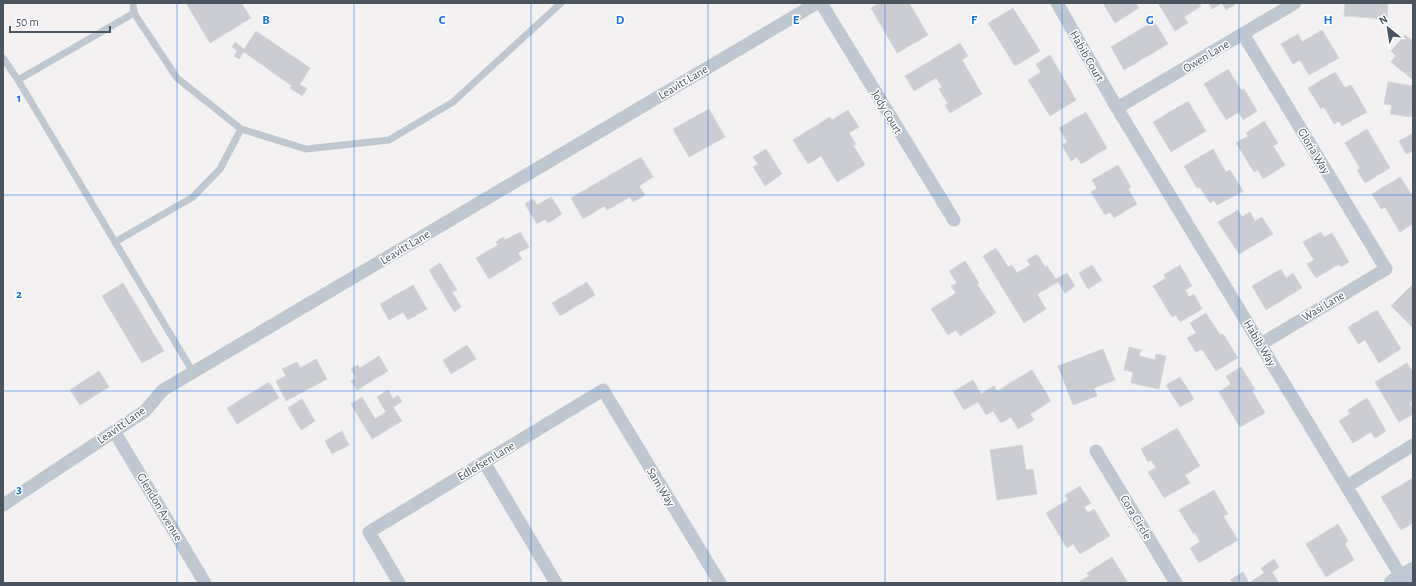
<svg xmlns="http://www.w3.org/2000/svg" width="1416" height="586" font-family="'Alegreya Sans',sans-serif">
<rect width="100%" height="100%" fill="#f3f1f1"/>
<g fill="#cbcdd3" stroke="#d5d7dc">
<polygon points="186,3 241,3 251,18 210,43"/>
<polygon points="880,3 909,3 928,35 897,53 871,8"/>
<polygon points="1103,3 1136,3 1139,8 1115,23"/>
<polygon points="1158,3 1199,3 1201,6 1184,17 1188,23 1175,31"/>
<polygon points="1209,3 1237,3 1226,10 1222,3 1212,9"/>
<polygon points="1345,3 1388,3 1387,19 1344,16"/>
<polygon points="1013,8 1040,51 1015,66 988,23"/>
<polygon points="1154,21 1168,44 1124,70 1111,47"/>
<polygon points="1322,30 1339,58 1309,75 1300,60 1293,64 1281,44 1298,34 1302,42"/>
<polygon points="256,31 310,68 300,84 307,89 302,96 290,88 292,86 244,52 239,59 234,56 237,51 232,47 235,42 244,49"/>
<polygon points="1405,35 1413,41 1413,78 1412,79 1391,62 1396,56 1391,51"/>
<polygon points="960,43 968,56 962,60 982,94 950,113 945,105 948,104 939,89 942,87 936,78 914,91 905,76"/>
<polygon points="1050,55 1076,100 1050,116 1028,80 1041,72 1036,64"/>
<polygon points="1228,69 1241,90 1244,89 1257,111 1243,120 1239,112 1226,120 1204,84"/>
<polygon points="1335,72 1345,88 1351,85 1367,112 1342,126 1339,121 1334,124 1324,107 1321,109 1308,88"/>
<polygon points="1388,82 1413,86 1413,103 1411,117 1390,114 1392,105 1384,104"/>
<polygon points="1188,101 1206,131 1171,152 1153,122"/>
<polygon points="709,109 725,137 689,157 673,129"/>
<polygon points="848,110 859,127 849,133 856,144 853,145 865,165 837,182 821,156 808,164 793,140 830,117 832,120"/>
<polygon points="1086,112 1107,148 1081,164 1077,157 1071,161 1062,145 1067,142 1059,128"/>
<polygon points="1264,121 1278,143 1273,146 1285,165 1263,179 1258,170 1254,172 1236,143 1248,136 1246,133"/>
<polygon points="1367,129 1390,168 1365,183 1357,170 1360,168 1345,143"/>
<polygon points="1413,133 1413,151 1406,154 1399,141"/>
<polygon points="766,149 782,174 765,186 753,167 758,164 753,157"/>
<polygon points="1213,149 1226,172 1230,170 1243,191 1217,205 1214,200 1210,203 1200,187 1197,188 1184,166"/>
<polygon points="641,157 653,177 639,186 645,195 633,202 630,197 607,210 604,206 583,219 571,198"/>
<polygon points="1118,165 1131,187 1128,189 1137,204 1114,218 1110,212 1105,215 1091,192 1097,188 1092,180"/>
<polygon points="1400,177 1413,197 1413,224 1400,232 1385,207 1381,209 1372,194"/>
<polygon points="551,197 562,214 548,223 545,219 537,224 525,204 533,199 537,205"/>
<polygon points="1238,210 1242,217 1250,212 1255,221 1262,217 1273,234 1239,254 1218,222"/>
<polygon points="520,232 529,247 518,253 522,259 489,279 476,258 498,245 496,242 503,237 505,240"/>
<polygon points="1321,232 1324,237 1332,233 1349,262 1341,267 1339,264 1316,278 1307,264 1314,260 1303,242"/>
<polygon points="996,248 1008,267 1012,265 1017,273 1030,265 1027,260 1037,254 1045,267 1047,266 1056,279 1067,273 1075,286 1065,293 1058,282 1037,294 1046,309 1024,323 983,256"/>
<polygon points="965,261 979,283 977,284 996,313 960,336 956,330 948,335 931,309 956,293 951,286 957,283 949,271"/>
<polygon points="440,263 457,290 452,292 461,307 454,312 429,270"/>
<polygon points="1092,265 1102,280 1088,289 1079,273"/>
<polygon points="1180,265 1192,286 1185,290 1189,297 1194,294 1202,309 1180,322 1176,315 1172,317 1153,286 1166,278 1164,275"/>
<polygon points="1281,269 1286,278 1293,273 1302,288 1266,310 1252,286"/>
<polygon points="587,282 595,295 560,316 552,303"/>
<polygon points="123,283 164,351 142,363 102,296"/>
<polygon points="1413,284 1413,328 1391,306"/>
<polygon points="413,285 427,309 408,320 403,312 389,320 380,304"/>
<polygon points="1377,310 1401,349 1379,363 1365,340 1358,344 1348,327"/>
<polygon points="1206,313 1220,335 1223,334 1238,358 1216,371 1202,349 1196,352 1187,338 1196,333 1190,323"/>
<polygon points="467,345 476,359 451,374 443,360"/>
<polygon points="1129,347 1141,350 1139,356 1155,360 1156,354 1166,356 1159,389 1131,383 1133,372 1124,370"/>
<polygon points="1103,349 1115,380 1094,388 1097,396 1073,405 1058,366"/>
<polygon points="379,356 388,371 357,390 351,381 356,378 351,369 358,365 360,368"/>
<polygon points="316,359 327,379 286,401 276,381 286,376 282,369 297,362 300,368"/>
<polygon points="1407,363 1413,372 1413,401 1410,403 1413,409 1413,414 1399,422 1375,382"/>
<polygon points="1241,367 1255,389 1252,391 1265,413 1240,427 1219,392 1231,384 1226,376"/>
<polygon points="1032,370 1051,401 1030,414 1034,420 1018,429 1011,417 1001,423 993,411 986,415 978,402 964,410 953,392 973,380 981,394 994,386 997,391"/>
<polygon points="99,371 109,387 80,405 70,390"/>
<polygon points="1180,377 1194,399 1180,407 1166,385"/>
<polygon points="269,382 279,398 237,424 227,408"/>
<polygon points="388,390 393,399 398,395 402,402 393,407 402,421 372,439 351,404 362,397 375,419 386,412 377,397"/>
<polygon points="1367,398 1386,431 1375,438 1371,432 1353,443 1339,421 1350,414 1348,410"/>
<polygon points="302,399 315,421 301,430 288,408"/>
<polygon points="1177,428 1200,466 1185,475 1190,483 1164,498 1148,472 1156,468 1151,460 1148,462 1141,449"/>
<polygon points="342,431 349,445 332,454 325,441"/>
<polygon points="1022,445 1026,470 1033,469 1037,494 997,500 990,450"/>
<polygon points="1413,478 1413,523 1401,530 1381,497"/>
<polygon points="1080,486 1091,503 1084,507 1088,513 1094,509 1110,536 1080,554 1073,544 1067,548 1046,513 1068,500 1065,495"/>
<polygon points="1214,490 1228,514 1223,516 1238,540 1199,563 1190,548 1200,542 1195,533 1193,533 1179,510"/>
<polygon points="1338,524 1348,541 1345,544 1354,560 1326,577 1306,544"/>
<polygon points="1112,557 1128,583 1081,583 1080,581 1089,576 1087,573"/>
<polygon points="1274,559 1279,567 1272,572 1279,583 1233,583 1230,580 1243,572 1249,583 1264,573 1261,568"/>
</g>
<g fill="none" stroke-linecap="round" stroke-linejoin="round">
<g stroke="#bfc8d0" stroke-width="7">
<polyline points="133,3 134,13 177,78 241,129 306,149 389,140 453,102 561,3"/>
<polyline points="3,58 18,80 193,372"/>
<polyline points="18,80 134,13"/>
<polyline points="115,242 193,197 220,169 241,129"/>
</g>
<g stroke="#bfc8d0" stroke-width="13">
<polyline points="821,3 954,220"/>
<polyline points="1057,3 1117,108 1402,578"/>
<polyline points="1243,34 1386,269 1261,344"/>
<polyline points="1117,108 1295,3"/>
<polyline points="114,431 205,583"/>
<polyline points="1096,451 1176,583"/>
<polyline points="484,462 556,583"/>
<polyline points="1347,486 1413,445"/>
<polyline points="3,505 145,411 163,390 817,3"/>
<polyline points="399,583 369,532 603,390 720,583"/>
</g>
<polyline stroke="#bfc9d4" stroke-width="18" points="1393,583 1413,571"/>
</g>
<path fill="none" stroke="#1972e5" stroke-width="1" stroke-opacity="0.55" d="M 177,3 L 177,583M 354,3 L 354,583M 531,3 L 531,583M 708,3 L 708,583M 885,3 L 885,583M 1062,3 L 1062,583M 1239,3 L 1239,583M 3,195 L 1413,195M 3,391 L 1413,391"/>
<g text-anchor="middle" stroke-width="3" stroke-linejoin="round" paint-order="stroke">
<g font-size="12" fill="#49545f" stroke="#fff">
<text transform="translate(1087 56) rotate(60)" y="4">Habib Court</text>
<text transform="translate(1206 56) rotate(-31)" y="4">Owen Lane</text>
<text transform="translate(683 82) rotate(-31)" y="4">Leavitt Lane</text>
<text transform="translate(887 112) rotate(59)" y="4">Jody Court</text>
<text transform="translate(1314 151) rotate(59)" y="4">Gloria Way</text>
<text transform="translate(405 247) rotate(-31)" y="4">Leavitt Lane</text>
<text transform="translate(1323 306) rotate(-31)" y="4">Wasi Lane</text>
<text transform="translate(1260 343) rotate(59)" y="4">Habib Way</text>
<text transform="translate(121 425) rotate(-35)" y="4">Leavitt Lane</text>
<text transform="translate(486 461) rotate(-31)" y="4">Edlefsen Lane</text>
<text transform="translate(661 487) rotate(59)" y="4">Sam Way</text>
<text transform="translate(160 507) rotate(59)" y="4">Glendon Avenue</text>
<text transform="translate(1136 517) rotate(59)" y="4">Cora Circle</text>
</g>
</g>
<g font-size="13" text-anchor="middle" font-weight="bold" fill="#1972e5" stroke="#fff" stroke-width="3" stroke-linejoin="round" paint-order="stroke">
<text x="266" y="24">B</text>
<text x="442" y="24">C</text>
<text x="620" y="24">D</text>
<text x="796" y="24">E</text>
<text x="974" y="24">F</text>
<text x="1150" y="24">G</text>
<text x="1328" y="24">H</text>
<text x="19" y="102">1</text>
<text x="19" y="298">2</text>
<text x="19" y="493">3</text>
</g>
<rect width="1416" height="586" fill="none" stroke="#49545f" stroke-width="8"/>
<g transform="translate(1388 28) rotate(330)" stroke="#ffffff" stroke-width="3" paint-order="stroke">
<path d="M0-3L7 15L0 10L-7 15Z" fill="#49545f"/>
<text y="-6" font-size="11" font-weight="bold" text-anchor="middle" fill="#49545f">N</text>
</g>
<path d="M10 26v6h100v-6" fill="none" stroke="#49545f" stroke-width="2"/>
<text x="16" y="26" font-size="12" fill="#49545f" stroke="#ffffff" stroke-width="3" paint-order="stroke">50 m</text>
</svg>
